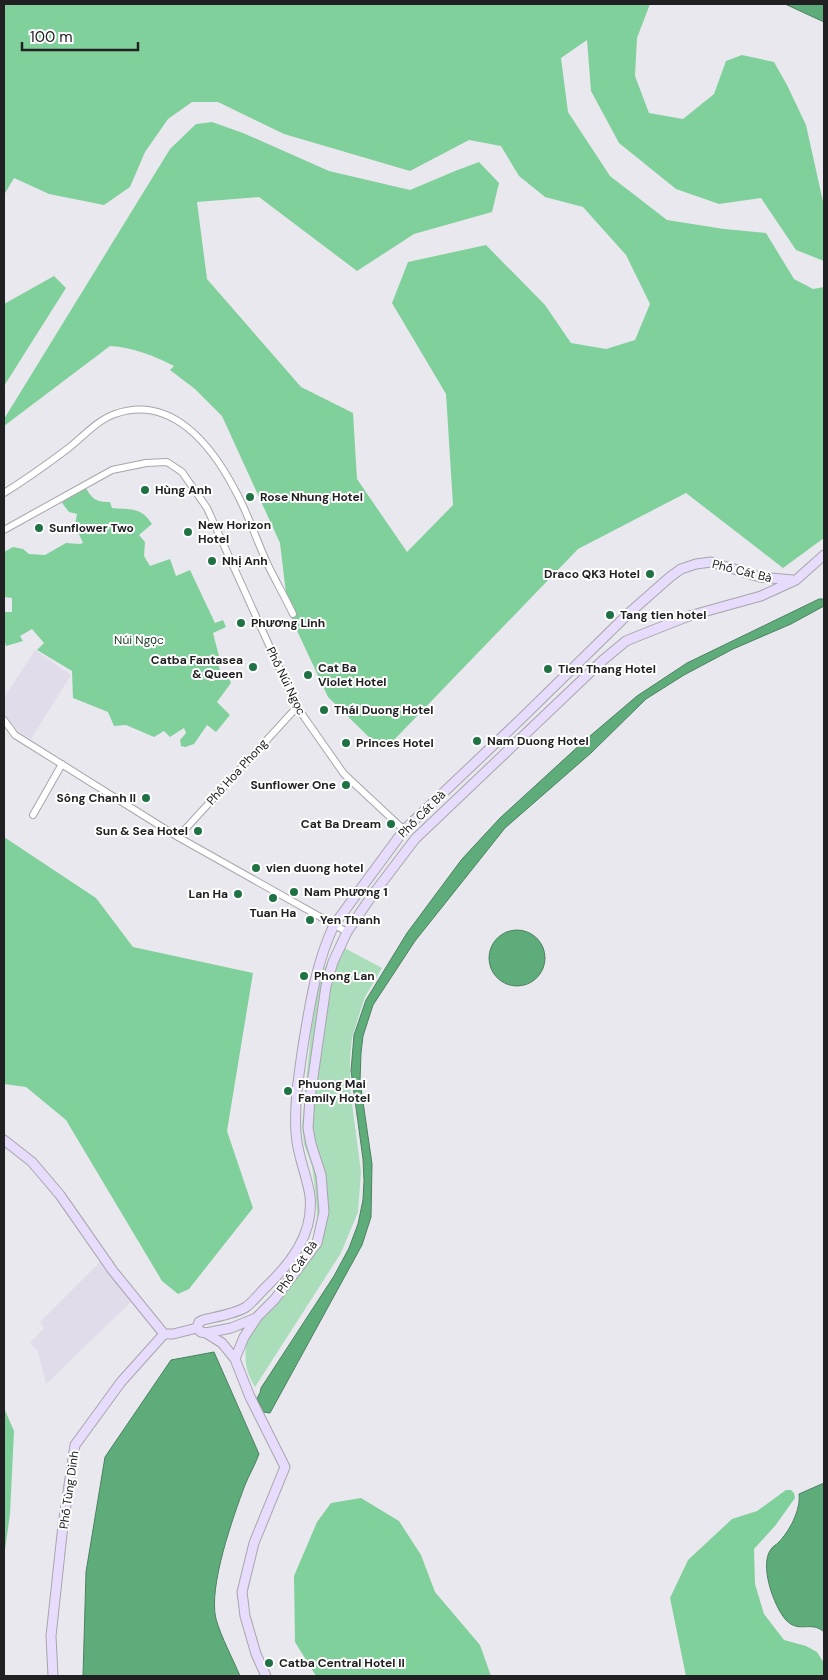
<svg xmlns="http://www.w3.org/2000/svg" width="828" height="1680" font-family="'DM Sans',sans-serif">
<rect width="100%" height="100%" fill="#eae8ef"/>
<!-- built -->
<path fill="#e0dce9" d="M35 650 71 675 31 739 18 731 4 713V698Z
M101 1261 132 1301 46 1384 38 1351 30 1343 44 1328 40 1322Z"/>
<!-- green -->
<path fill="#aaddba" d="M337 944 382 968 365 997 358 1018 352 1038 350 1057V1088L361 1172 358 1212 341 1253 255 1387C245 1371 244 1358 247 1340L241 1330 303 1259 311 1246 324 1235 317 1215 316 1197 312 1166 304 1144 302 1126 311 1031 317 997 322 973Z"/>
<!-- forest -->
<path fill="#80d09b" d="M4 4H650L637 38 635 76 649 113 683 119 714 94 726 61 742 55 774 62 787 85 806 125 824 206V261L796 250 761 198 719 204 676 189 619 143 591 91 587 40 561 58 568 112 610 176 667 220 724 229 766 233 794 279 813 289 824 287V538L783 568 686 493 578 549 392 742 382 747 377 745 328 697 293 622 287 602 280 543 222 416 195 389 170 370 174 366C154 356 133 347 110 346L4 426V419L170 149 196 124 212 122 243 133 329 171 410 190 455 171 479 162 499 183 492 212 414 234 357 271 259 197 197 202 207 279 301 387 353 413 357 479 407 552 453 505 446 394 392 303 408 262 486 245 545 305 571 343 606 349 635 340 650 304 626 255 583 207 545 197 519 176 501 146 469 140 410 171 284 134 218 102H192L168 119 145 152 130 187 104 205 49 194 14 178 4 195Z
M54 276 66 288 4 386V304Z
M86 488C92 499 96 502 110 502L112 508C129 510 141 506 152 524L139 535 145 542 144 556 150 566 170 559 176 576 190 570 215 623 223 620 226 627 213 633 220 660 218 664 222 676 227 674 231 683 217 702 230 715 216 732 207 725 194 744 185 747 181 746 180 740 186 733 184 728 170 737 164 731 154 737 126 725 114 726 108 712 73 698 72 671 37 650 44 643 32 629 20 636 23 641 6 646 4 638V612H12V598L4 597V552L13 547 23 549 29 554 45 555 66 543 80 544 83 543 75 525 77 514 69 512 62 503 67 498Z
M4 837 96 898 133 947 253 973 227 1131 253 1208 189 1289 178 1294 162 1281 66 1120 26 1087 4 1084Z
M4 1408 14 1431 10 1514 4 1557Z
M786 1490H791L794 1493 795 1498 775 1526 754 1549 755 1584 764 1614 784 1640 806 1646 817 1652 824 1663V1676H686L670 1598 688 1560 732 1519 757 1511Z
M361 1498 399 1521 421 1555 435 1592 480 1645 491 1676H316L295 1642 294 1576 317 1522 331 1503Z"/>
<!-- water -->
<path fill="#5dac7a" stroke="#4b8260" d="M785 4H824V22Z
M819 599H824V606L791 624 733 649 684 675 646 699 591 753 505 828 415 941 373 1005 363 1036 361 1053 360 1081 372 1164 371 1217 362 1245 270 1413 263 1412 257 1398 260 1393 261 1388 334 1276 349 1248 358 1224 363 1200 364 1181 363 1159 351 1071 354 1035 366 1000 407 933 462 859 500 818 583 742 637 696 687 663Z
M489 958a28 28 0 1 1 56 0a28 28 0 1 1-56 0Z
M214 1352 259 1454C255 1465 249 1475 245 1485 233 1517 208 1587 216 1619 221 1637 233 1659 240 1676H83L86 1572 105 1457 171 1360Z
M824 1483V1632C811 1620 799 1634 786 1620 774 1607 758 1563 772 1548 773 1546 776 1545 778 1543 789 1532 801 1510 799 1494Z"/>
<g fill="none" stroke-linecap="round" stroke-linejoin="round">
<defs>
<path id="street" d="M4 493C25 480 46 465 66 450 82 438 97 420 115 414 172 394 212 446 235 490 248 513 256 539 267 563 275 580 285 597 293 614
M4 530 112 470 146 463 167 462 182 472 207 508 297 707 344 774 404 830
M4 720 15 735 178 837 347 932
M33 815 62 764
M178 837 297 707"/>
<path id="secondary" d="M4 1140 32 1162 60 1195 113 1271 164 1334H173L197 1328
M197 1328 201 1332 206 1333 231 1328 256 1318 275 1299 317 1243 324 1212 321 1175 311 1144 308 1128 310 1098 326 986 333 962 347 932 371 897 415 839 603 660 626 641 643 634 689 616 761 596 796 580 824 555
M197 1328 199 1322 203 1320C215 1317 235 1314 246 1307 253 1302 259 1294 265 1288 291 1263 314 1234 310 1196 307 1175 297 1155 296 1133 294 1104 299 1074 303 1046 310 1004 316 963 334 925L404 830 523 717 628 614 670 577 681 569 696 564 711 562 760 577 793 580
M206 1333 222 1343 235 1359 250 1397 285 1467 254 1543 242 1592 245 1616 256 1654 266 1676
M235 1359 244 1337 256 1319
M53 1676 51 1636 63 1525 75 1445 121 1382 164 1334"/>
</defs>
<!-- street casing -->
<use href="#street" stroke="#a7a5ab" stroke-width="8"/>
<!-- secondary casing -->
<use href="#secondary" stroke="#a7a5ab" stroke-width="11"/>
<!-- street -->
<use href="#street" stroke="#fff" stroke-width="6"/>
<!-- secondary -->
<use href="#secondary" stroke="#e8dcfc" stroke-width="9"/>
</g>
<!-- markers -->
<g fill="#1e7243" stroke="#fff" stroke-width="2">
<circle cx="145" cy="490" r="5"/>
<circle cx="250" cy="497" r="5"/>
<circle cx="39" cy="528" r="5"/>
<circle cx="188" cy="532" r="5"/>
<circle cx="212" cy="561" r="5"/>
<circle cx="650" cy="574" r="5"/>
<circle cx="610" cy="615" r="5"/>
<circle cx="241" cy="623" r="5"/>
<circle cx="253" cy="667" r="5"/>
<circle cx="548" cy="669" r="5"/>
<circle cx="308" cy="675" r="5"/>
<circle cx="324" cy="710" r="5"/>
<circle cx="477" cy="741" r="5"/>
<circle cx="346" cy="743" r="5"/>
<circle cx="346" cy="785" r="5"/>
<circle cx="146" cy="798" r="5"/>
<circle cx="391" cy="824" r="5"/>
<circle cx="198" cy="831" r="5"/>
<circle cx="256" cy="868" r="5"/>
<circle cx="294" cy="892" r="5"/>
<circle cx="238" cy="894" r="5"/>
<circle cx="273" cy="898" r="5"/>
<circle cx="310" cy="920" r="5"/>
<circle cx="304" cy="976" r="5"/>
<circle cx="288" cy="1091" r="5"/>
<circle cx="269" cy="1663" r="5"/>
</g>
<g text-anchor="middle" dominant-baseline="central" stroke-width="4" stroke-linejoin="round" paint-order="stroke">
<!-- poi labels -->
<g font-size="12" font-weight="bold" fill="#212022" stroke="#fff" text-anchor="start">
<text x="155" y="490">Hùng Anh</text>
<text x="260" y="497">Rose Nhung Hotel</text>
<text x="198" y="525">New Horizon<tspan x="198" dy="14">Hotel</tspan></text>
<text x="49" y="528">Sunflower Two</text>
<text x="222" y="561">Nhị Anh</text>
<text x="640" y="574" text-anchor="end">Draco QK3 Hotel</text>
<text x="620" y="615">Tang tien hotel</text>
<text x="251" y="623">Phương Linh</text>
<text x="243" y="660" text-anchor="end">Catba Fantasea<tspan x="243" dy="14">&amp; Queen</tspan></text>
<text x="318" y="668">Cat Ba<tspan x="318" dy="14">Violet Hotel</tspan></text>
<text x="558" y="669">Tien Thang Hotel</text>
<text x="334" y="710">Thái Duong Hotel</text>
<text x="487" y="741">Nam Duong Hotel</text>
<text x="356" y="743">Princes Hotel</text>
<text x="336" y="785" text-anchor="end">Sunflower One</text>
<text x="136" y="798" text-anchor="end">Sông Chanh II</text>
<text x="381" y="824" text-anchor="end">Cat Ba Dream</text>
<text x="188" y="831" text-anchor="end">Sun &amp; Sea Hotel</text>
<text x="266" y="868">vien duong hotel</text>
<text x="304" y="892">Nam Phương 1</text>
<text x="228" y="894" text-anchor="end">Lan Ha</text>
<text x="273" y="913" text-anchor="middle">Tuan Ha</text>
<text x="320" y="920">Yen Thanh</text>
<text x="314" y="976">Phong Lan</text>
<text x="298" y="1084">Phuong Mai<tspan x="298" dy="14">Family Hotel</tspan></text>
<text x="279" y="1663">Catba Central Hotel II</text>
</g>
<!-- street labels -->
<g font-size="12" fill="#212022" stroke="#fff">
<text transform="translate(742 571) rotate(14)">Phố Cát Bà</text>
<text transform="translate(286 681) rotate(64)">Phố Núi Ngọc</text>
<text transform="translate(237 772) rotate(-48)">Phố Hoa Phong</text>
<text transform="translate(422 814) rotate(-45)">Phố Cát Bà</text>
<text transform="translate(297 1267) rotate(-55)">Phố Cát Bà</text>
<text transform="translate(69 1490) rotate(-82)">Phố Tùng Dinh</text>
</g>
<!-- park labels -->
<g font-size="12" fill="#163823" stroke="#fff">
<text x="139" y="640">Núi Ngọc</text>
</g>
</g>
<!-- border -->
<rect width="828" height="1680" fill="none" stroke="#212022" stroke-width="10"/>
<!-- scale -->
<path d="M22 42v8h116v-8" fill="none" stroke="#212022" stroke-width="2.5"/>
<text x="30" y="42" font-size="15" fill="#212022" stroke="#ffffff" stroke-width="4" paint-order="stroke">100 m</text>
</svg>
